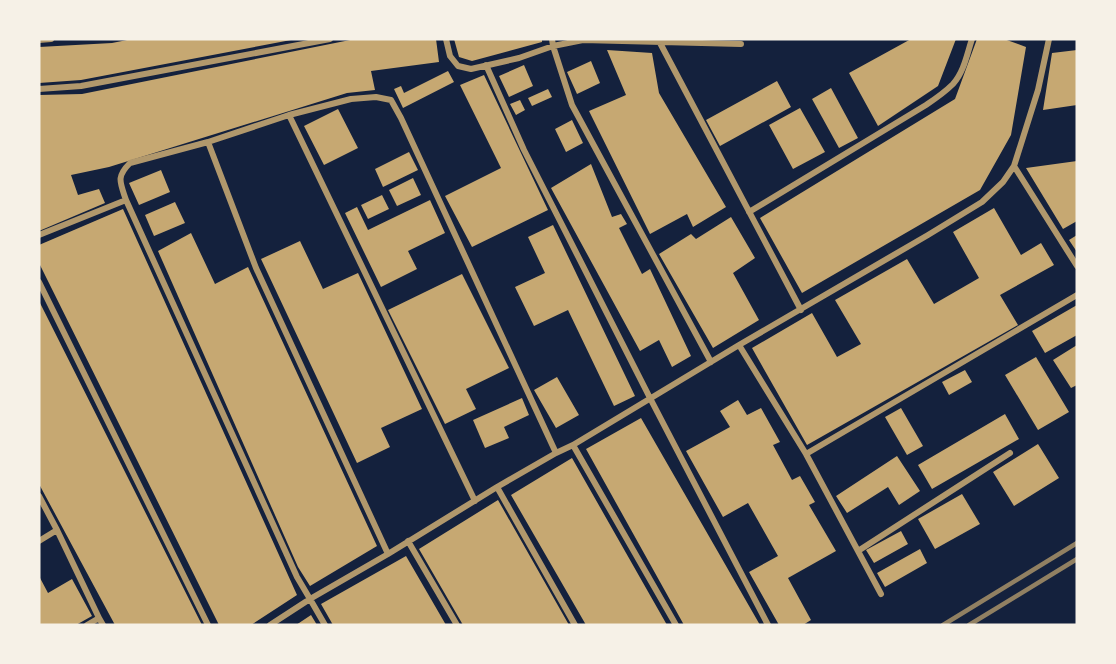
<svg xmlns="http://www.w3.org/2000/svg" width="1116" height="664" font-family="Barlow,sans-serif">
<rect width="100%" height="100%" fill="#14213d"/>
<!-- building -->
<path fill="#c6a872" d="M132 39H291V40L81 80 39 83V47L112 43Z
M355 39H436L439 62 371 71 375 90 347 93 109 167 71 175 78 195 99 189 105 203 39 231V95L82 94Z
M454 39H542V42L472 61 459 57Z
M911 39H956L938 86 878 126 849 73Z
M977 39H1004L1026 47 1011 135 980 190 802 293 760 218 955 99Z
M607 50 652 53 659 93 726 207 693 227 687 214 650 234 589 111 626 95Z
M1077 50V105L1043 110 1052 53Z
M591 61 600 83 577 94 567 72Z
M524 65 533 86 509 97 499 76Z
M448 71 454 82 403 108 394 89 401 86 404 93Z
M484 75 548 210 472 247 445 196 501 168 460 85Z
M777 81 791 107 720 146 706 120Z
M831 88 858 138 839 148 812 99Z
M548 89 552 97 532 106 528 98Z
M520 100 525 110 516 115 510 104Z
M800 108 825 152 793 169 769 125Z
M338 109 358 148 324 165 304 126Z
M572 120 583 143 566 152 555 129Z
M409 152 418 170 383 187 375 169Z
M1077 161V221L1063 229 1026 168Z
M591 164 612 217 621 214 627 224 619 228 642 274 650 269 691 356 672 367 659 340 640 351 551 188Z
M161 170 170 192 139 205 129 183Z
M413 178 421 195 397 206 389 190Z
M382 195 389 209 368 219 361 205Z
M430 200 445 233 408 251 417 269 381 287 345 213 357 207 368 230Z
M175 202 185 223 154 236 145 215Z
M994 208 1021 255 1041 243 1054 265 1000 295 1018 325 807 445 752 348 812 313 837 357 861 344 835 300 907 259 934 304 979 278 953 232Z
M123 209 297 595 251 625H219L39 263V245Z
M731 217 755 258 733 273 759 320 713 348 659 254 691 234 696 239Z
M553 225 635 396 614 406 568 310 534 326 515 287 545 273 528 237Z
M191 233 215 284 248 267 377 546 310 586 298 567 158 251Z
M1077 235V252L1069 240Z
M300 241 323 289 358 273 422 409 381 428 390 447 357 463 261 259Z
M462 274 509 368 466 389 476 409 445 424 388 310Z
M39 301 202 625H115L39 484Z
M1077 305V335L1045 353 1032 331Z
M1077 345V385L1071 388 1053 360Z
M1036 357 1069 412 1038 430 1005 375Z
M965 370 972 382 949 395 942 382Z
M557 377 579 415 556 428 534 390Z
M522 398 529 415 504 427 509 438 485 448 473 420Z
M738 400 747 415 761 408 780 442 773 445 792 480 800 476 815 502 809 505 836 551 788 578 811 620 803 625H779L749 572 778 556 748 503 723 517 686 451 730 427 720 411Z
M901 408 923 446 907 455 885 417Z
M1005 414 1019 439 932 489 918 465Z
M641 418 760 625H684L586 449Z
M1038 444 1059 478 1014 506 993 472Z
M897 456 920 491 899 505 888 487 847 513 836 496Z
M572 458 667 625H586L511 495Z
M962 494 980 524 935 549 918 519Z
M498 500 569 625H463L419 549Z
M901 531 908 544 874 563 866 550Z
M920 549 927 563 885 587 877 573Z
M406 556 446 625H333L321 604Z
M39 576 48 593 72 579 92 616 76 625H39Z
M311 615 317 625H296Z"/>
<g fill="none" stroke-linecap="round" stroke-linejoin="round">
<!-- minor -->
<path stroke="#b1986c" stroke-width="6" d="M446 39 450 56 458 66 471 69 519 58 553 46 583 40 741 44
M552 39 553 46 572 105 711 362
M39 40 51 39
M659 41 801 310
M486 65 524 150 650 398 768 625
M39 89 81 86 330 39
M289 115 475 501
M208 142 256 268 388 554
M1014 166 1077 266
M749 212 926 105C935 99 945 92 953 84 964 72 967 54 972 39
M39 235 126 200
M39 282 208 625
M739 345 806 454 881 594
M573 445 676 625
M806 454 1077 295
M497 487 575 625
M39 496 57 530
M39 541 57 530 99 618
M408 541 457 625
M858 551 1010 453
M87 625 99 618 103 625
M270 625 310 599 297 577 126 200C120 182 116 177 130 163L208 142 289 115 351 99 376 97 391 100 401 118 556 453
M325 625 310 599 388 554 497 487 556 453 573 445 739 345 928 235 982 202 1003 182 1014 166 1038 90 1049 39"/>
<!-- rail -->
<path stroke="#918062" stroke-width="4.5" d="M943 625 1077 543
M969 625 1077 559"/>
</g>
<!-- border -->
<rect width="1116" height="664" fill="none" stroke="#f6f1e7" stroke-width="81"/>
</svg>
